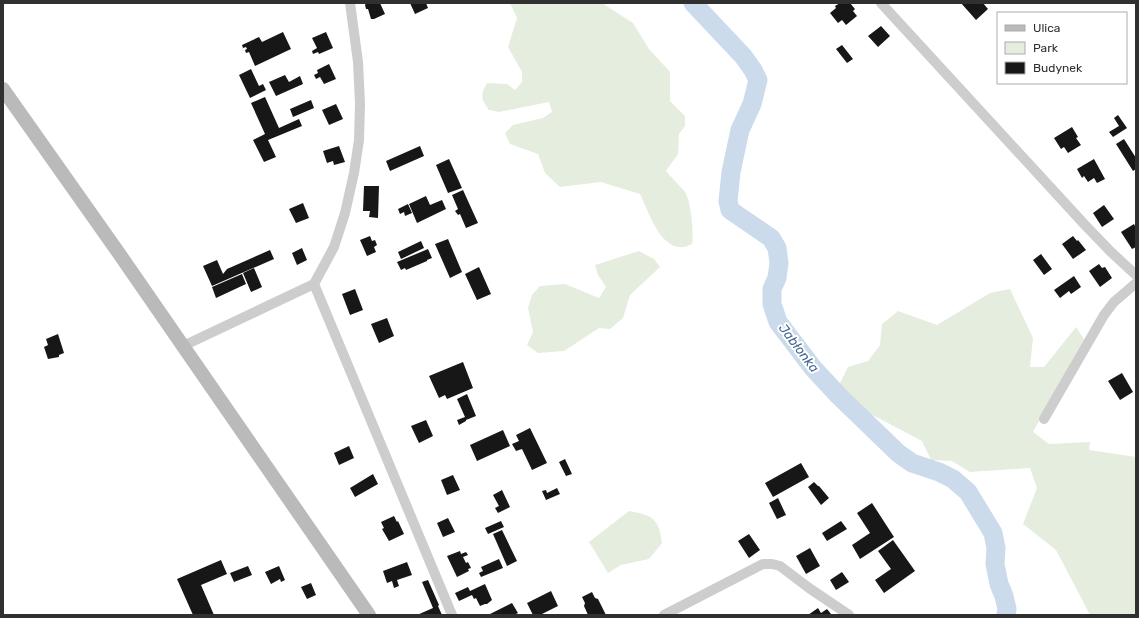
<svg xmlns="http://www.w3.org/2000/svg" width="1139" height="618" font-family="Rubik,sans-serif">
<rect width="100%" height="100%" fill="#fff"/>
<!-- green -->
<path fill="#e5eddf" d="M510 3H602L633 23 649 49 670 72V101L685 116V126L679 134 678 154 666 171C672 178 679 185 685 192 691 201 694 233 692 244 689 245 686 247 683 247 660 250 648 210 640 194L601 182 560 187 545 173 538 154 510 144 505 133 513 125 543 118 552 112 549 102 499 112 489 110C481 99 480 95 487 83L507 84 515 90 522 82V72L508 47 517 18Z
M639 251 654 259 660 267 630 295 623 318 610 329 599 328 564 351 538 353 527 345 533 332 528 308 532 295 540 286 565 284 599 298 606 287 598 275 595 265Z
M1010 289 1033 338 1030 367H1044L1076 327 1084 339 1033 432 1049 444 1090 442 1089 450 1136 457V615H1090L1056 550 1023 524 1037 488 1030 468 970 472 952 461 931 460 922 441 865 411 839 385 848 367 868 361 880 345 882 324 898 311 937 325 990 293Z
M629 511C652 515 659 518 662 543L649 559 621 565 608 573 589 542Z"/>
<g fill="none" stroke-linecap="round" stroke-linejoin="round">
<!-- river -->
<path stroke="#ccdbeb" stroke-width="19" d="M693 3 743 56 753 70 758 80 752 104 740 130 731 172 728 201 730 210 771 238 777 248 779 263 777 278 772 289V304L778 322 813 368 839 396 898 453 912 463 939 472 953 479 968 492 993 533 996 548 995 564 999 584 1004 596 1007 609 1006 615"/>
</g>
<!-- building -->
<path fill="#171717" d="M366 3H380L385 14 374 19H371L368 9H366L365 5Z
M410 3H426L428 8 415 14Z
M840 3H850L855 9 853 11 857 16 846 25 842 20 838 23 830 13 836 8 835 6Z
M961 3H983L988 9 976 20Z
M881 26 890 36 878 47 868 36Z
M283 32 291 49 255 66 249 52 246 53 245 50 247 49 246 47 243 48 242 45 259 37 262 42Z
M326 32 333 48 319 54 318 52 313 54 312 51 317 48 312 38Z
M842 45 853 59 847 63 836 49Z
M329 64 336 79 324 84 320 77 316 79 314 75 318 73 317 70Z
M251 69 259 86 263 84 266 90 250 98 239 75Z
M285 75 289 82 300 76 303 84 276 96 269 82Z
M265 97 279 128 299 119 302 126 268 140 276 157 264 162 253 140 265 134 251 103Z
M311 100 314 108 293 117 290 109Z
M336 104 343 119 329 125 322 110Z
M1118 115 1127 128 1113 137 1109 132 1119 126 1114 118Z
M1072 127 1078 137 1076 138 1081 145 1068 153 1064 147 1061 149 1054 138Z
M1124 139 1136 158V169L1133 171 1116 144Z
M339 146 345 162 334 165 333 161 327 163 323 151Z
M420 146 424 156 390 171 386 161Z
M449 159 462 188 448 193 436 165Z
M1094 159 1105 179 1097 183 1094 178 1088 182 1084 176 1082 178 1077 169Z
M364 186H379L378 218 369 217 370 211H363Z
M463 190 478 223 466 228 460 214 458 215 455 211 458 209 452 195Z
M426 196 430 205 442 200 446 209 417 223 409 204Z
M303 203 309 218 296 223 289 209Z
M408 204 412 213 405 216 404 212 400 214 398 209Z
M1104 205 1114 219 1102 227 1093 213Z
M1134 224 1136 228V247L1132 249 1121 232Z
M370 236 372 241 375 240 377 245 374 247 376 252 367 256 360 240Z
M1073 236 1077 241 1078 240 1086 250 1073 259 1062 244Z
M448 239 462 272 450 278 435 244Z
M421 241 424 248 401 259 398 252Z
M302 248 307 260 297 265 292 253Z
M428 249 432 258 427 260V261L406 270 405 268 401 270 397 262Z
M270 250 274 259 212 286 203 266 217 260 223 274 227 269Z
M1041 254 1052 269 1044 275 1033 260Z
M1099 264 1102 268 1105 267 1112 278 1100 287 1089 271Z
M479 267 491 294 477 300 465 274Z
M254 268 262 287 251 292 243 273Z
M242 274 246 284 216 298 212 287Z
M1074 276 1081 287 1071 294 1069 291 1060 298 1054 290Z
M355 289 363 310 350 315 342 294Z
M387 318 394 336 379 343 371 324Z
M58 334 64 353 59 355V357L48 359 44 347 48 345 46 339Z
M463 362 473 388 447 399 445 395 439 398 429 376Z
M1122 373 1133 392 1120 400 1108 381Z
M467 394 476 416 466 420V421L459 425 457 420 465 417 457 399Z
M426 420 433 436 419 443 411 426Z
M530 428 547 463 532 470 522 449 516 451 512 444 519 441 516 435Z
M503 430 510 446 477 461 470 445Z
M349 446 354 458 339 465 334 453Z
M565 459 572 474 566 476 559 462Z
M801 463 809 477 773 497 765 483Z
M373 474 378 484 355 497 350 488Z
M453 475 460 490 447 495 441 480Z
M814 482 818 486H819L829 498 821 505 808 487Z
M557 488 560 494 546 500 542 491 546 490 547 493Z
M502 490 510 507 498 513 495 508 499 506 493 495Z
M778 498 786 515 777 519 769 503Z
M872 503 894 537 860 559 852 545 870 533 857 513Z
M394 516 397 522 398 521 404 534 389 541 382 529 384 528 381 522Z
M448 518 455 532 443 537 437 523Z
M501 521 504 527 488 534 485 528Z
M841 521 847 529 827 541 822 533Z
M502 530 517 561 507 566 493 534Z
M749 534 760 550 749 558 738 541Z
M893 540 915 571 884 593 875 580 891 569 878 551Z
M810 548 820 566 806 574 796 556Z
M460 551 461 554 466 552 468 555 463 557 466 563 468 562 471 568 468 569 469 571 457 577 447 556Z
M499 559 503 568 481 577 479 573 483 571 481 567Z
M221 560 227 574 201 585 214 615H193L177 579Z
M407 562 412 575 397 580 399 586 394 588 392 581 387 583 383 571Z
M248 566 252 575 234 582 230 573Z
M279 566 285 580 281 582 280 579 271 584 265 572Z
M842 572 849 582 836 590 830 580Z
M428 580 439 605 438 606 442 615H417L433 608 422 582Z
M311 583 316 595 307 599 301 587Z
M485 584 492 600 487 604H485L480 606 476 598 474 599 472 595 459 601 455 593 468 587 470 591Z
M551 591 558 606 540 615H533L527 603Z
M592 592 595 598 598 599 606 615H588L584 606 585 603 582 597Z
M512 603 518 613 514 615H488Z
M818 608 821 613 827 609 831 614 808 615Z"/>
<g fill="none" stroke-linecap="round" stroke-linejoin="round">
<!-- minor -->
<path stroke="#cdcdcd" stroke-width="10" d="M881 3 1085 225 1111 252 1136 275
M314 284 452 615
M183 346 314 284 334 247 345 213 354 173 359 140 360 104 358 62 350 3
M1044 419 1104 315 1114 302 1136 283
M664 615 763 564H772L780 566 809 588 849 615"/>
<!-- secondary -->
<path stroke="#bababa" stroke-width="14" d="M3 89 118 252 369 615"/>
</g>
<g text-anchor="middle" dominant-baseline="central" stroke-width="4" stroke-linejoin="round" paint-order="stroke">
<!-- water labels -->
<g font-size="13" font-style="italic" fill="#416790" stroke="#fff">
<text transform="translate(799 348) rotate(53)">Jabłonka</text>
</g>
</g>
<!-- border -->
<rect width="1139" height="618" fill="none" stroke="#303030" stroke-width="8"/>
<!-- legend -->
<rect x="997" y="12" width="130" height="72" fill="#ffffff" stroke="#acacac"/>
<rect x="1005" y="25" width="20" height="6" fill="#bababa" stroke="#acacac"/>
<text x="1033" y="32" font-size="12" fill="#303030">Ulica</text>
<rect x="1005" y="42" width="20" height="12" fill="#e5eddf" stroke="#acacac"/>
<text x="1033" y="52" font-size="12" fill="#303030">Park</text>
<rect x="1005" y="62" width="20" height="12" fill="#171717" stroke="#acacac"/>
<text x="1033" y="72" font-size="12" fill="#303030">Budynek</text>
</svg>
